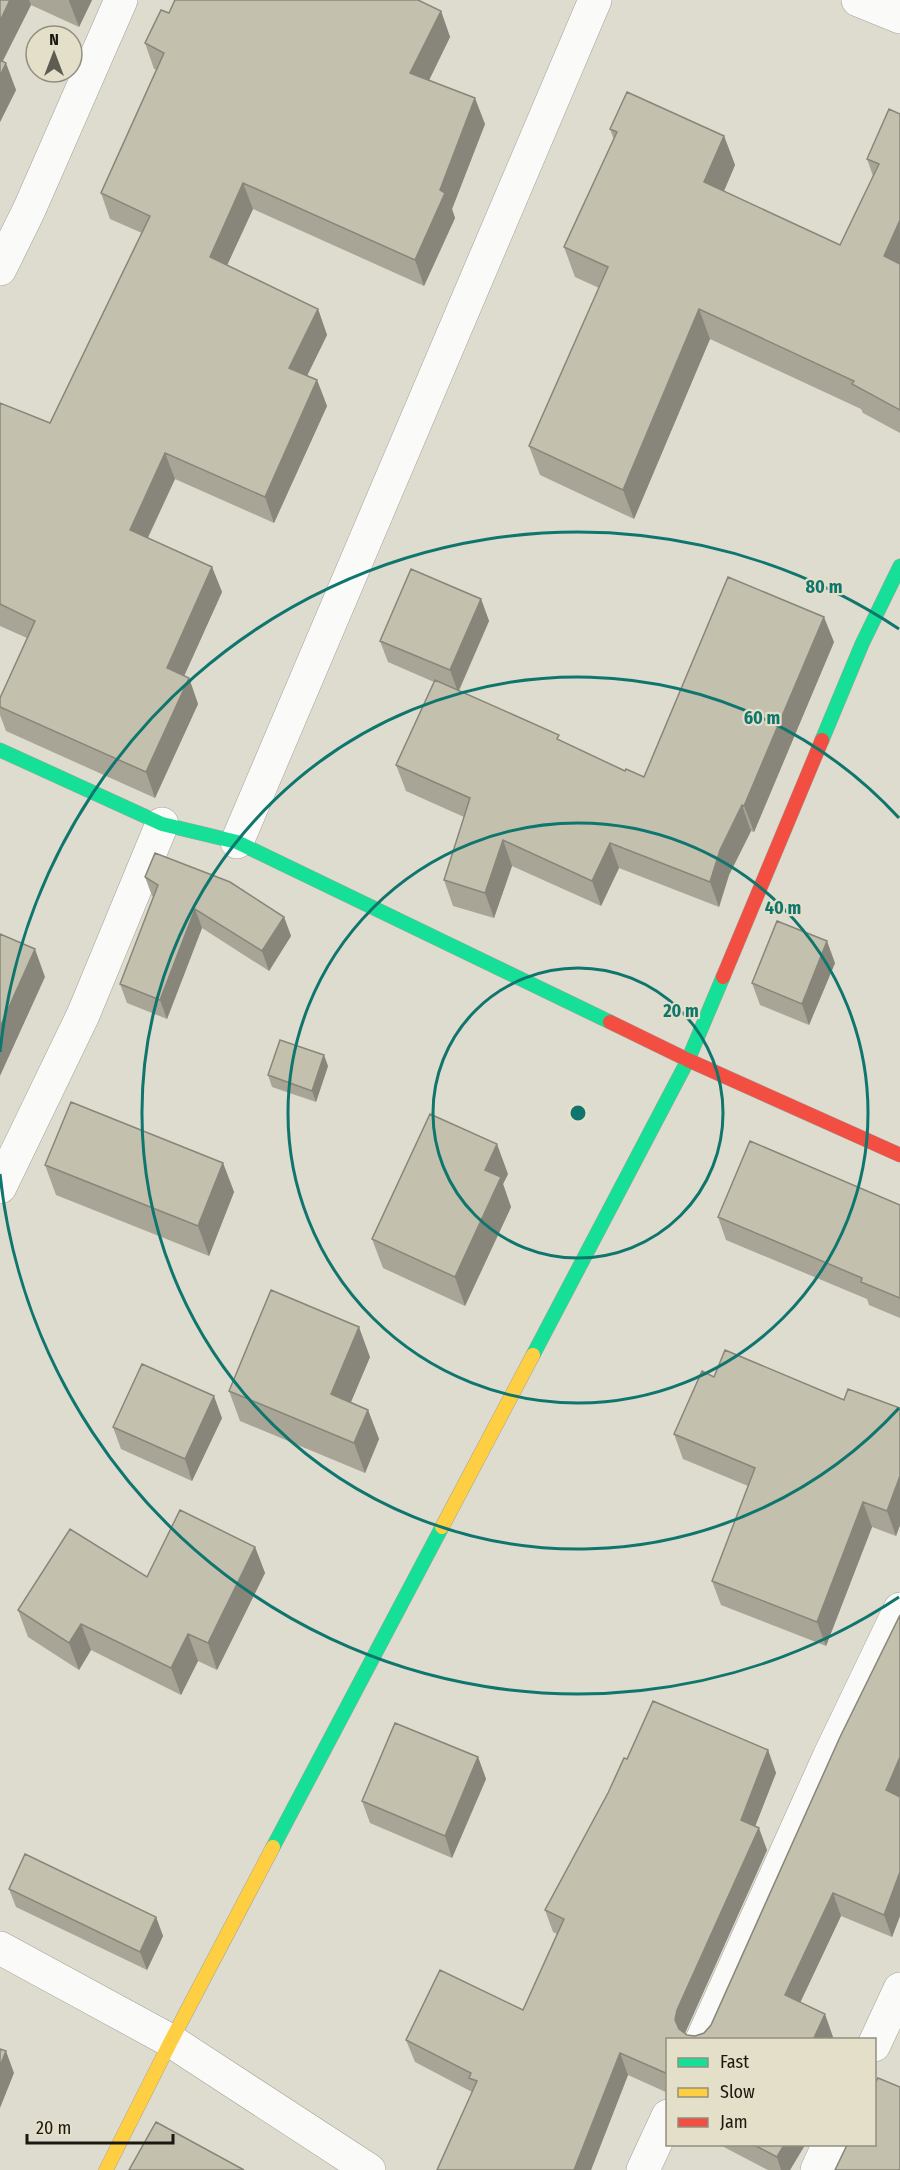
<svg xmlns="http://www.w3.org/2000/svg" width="900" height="2170" font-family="'Fira Sans Condensed',sans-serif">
<rect width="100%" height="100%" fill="#dedbcf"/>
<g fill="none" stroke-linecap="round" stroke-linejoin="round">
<defs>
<path id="street" d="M858 0 900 17
M0 269 29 210 121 0
M237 842 595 0
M0 1187 83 1015 162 824
M0 1948 171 2041 369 2170
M702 2040 829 1757 900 1609
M874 2045 900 1989
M643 2170 668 2116
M817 2170 829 2144"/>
<path id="fast" d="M822 740 862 644 900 566
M0 750 162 824 237 842 610 1022
M533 1355 688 1060 723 977
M273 1847 442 1527"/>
<path id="slow" d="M442 1527 533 1355
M106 2170 171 2041 273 1847"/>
<path id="jam" d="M723 977 822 740
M610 1022 688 1060 900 1155"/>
</defs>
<!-- street casing -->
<use href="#street" stroke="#a4a299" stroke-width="34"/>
<!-- fast casing -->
<use href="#fast" stroke="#a4a299" stroke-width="15"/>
<!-- slow casing -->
<use href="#slow" stroke="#a4a299" stroke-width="15"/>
<!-- jam casing -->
<use href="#jam" stroke="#a4a299" stroke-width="15"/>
<!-- street -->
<use href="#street" stroke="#fafaf8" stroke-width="33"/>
<!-- fast -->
<use href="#fast" stroke="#16e098" stroke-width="14"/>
<!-- slow -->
<use href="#slow" stroke="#ffcf43" stroke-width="14"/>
<!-- jam -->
<use href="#jam" stroke="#f24e42" stroke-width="14"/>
</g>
<!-- wall -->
<path fill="#a8a596" d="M0 0H92L79 27 31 5 3 61 16 90 0 122Z
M441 11 450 37 429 80 485 124 452 209 455 218 424 286 253 209 227 265 318 309 327 335 307 376 317 380 327 406 274 523 175 479 148 538 212 567 222 592 184 676 189 678 198 704 155 798 6 731 0 715V698L27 638 0 626V403L50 423 142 233 110 219 101 193 157 70 154 69 145 43 169 13Z
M900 114V433L863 413 861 409 710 339 634 519 540 475 529 446 599 288 575 277 564 247 614 140 610 129 724 136 735 165 724 191 840 245 873 176 867 159Z
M481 599 489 621 459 691 561 741 625 771 644 777 834 642 754 832 751 831 729 875 719 907 619 868 601 906 512 866 494 918 453 906 444 880 464 817 406 791 396 765 434 682 388 662 380 641Z
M145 877 284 917 291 936 269 971 202 928 167 1019 127 1003 120 984 154 897 152 896Z
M835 963 809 1025 760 1005 752 983Z
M328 1066 316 1102 272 1087 268 1075Z
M223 1163 234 1192 209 1256 56 1195 45 1165Z
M508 1174 503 1184 511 1207 465 1306 383 1268 372 1239Z
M900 1205V1318L869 1305 867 1299 726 1240 718 1217Z
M370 1357 351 1402 368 1410 379 1439 365 1473 240 1421 229 1391Z
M714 1377 844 1400 900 1408V1525L896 1536 872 1527 826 1646 721 1605 712 1581 748 1486 683 1459 674 1434Z
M222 1418 192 1481 121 1449 113 1427Z
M255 1547 265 1573 217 1670 198 1661 181 1695 91 1650 79 1670 28 1637 18 1610 147 1577Z
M900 1615V1916L892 1937 841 1916 800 2002 833 2037 831 2040H668V2093L628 2075 591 2170H437L472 2092 415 2062 406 2040 523 2010 557 1934 553 1932 545 1910 627 1759 768 1750 776 1773 755 1826 767 1850 685 2033 687 2035 695 2036 704 2033 711 2025Z
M478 1757 486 1779 452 1858 370 1823 362 1801Z
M9 1889 156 1917 163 1936 147 1970 16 1907Z
M720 2145H805L790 2170H768Z"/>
<!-- shaded-wall -->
<path fill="#88867a" d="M10 0H29L31 5 0 66V21Z
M69 0H92L79 27 69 1Z
M441 11 450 37 420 99 410 73Z
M6 63 16 90 0 122V76Z
M475 98 485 124 452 209 455 218 424 286 415 260 440 190Z
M724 136 735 165 715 212 704 182Z
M243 183 253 209 219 283 210 257Z
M900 220V274L884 256Z
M318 309 327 335 298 394 289 368Z
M699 309 710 339 634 519 623 490Z
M317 380 327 406 274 523 265 497Z
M165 453 175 479 139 556 130 530Z
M212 567 222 592 176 694 167 668Z
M481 599 489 621 458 692 450 670Z
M824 617 834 642 754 832 744 806Z
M189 678 198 704 155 798 146 772Z
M742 805 751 831 729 875 719 907 710 882 720 850Z
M503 840 512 866 494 918 485 893Z
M610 843 619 868 601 906 592 881Z
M195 909 202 928 167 1019 160 1000Z
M284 917 291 936 269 971 262 951Z
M827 941 835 963 809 1025 802 1004Z
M35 949 45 977 0 1076V1027Z
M324 1055 328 1066 316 1102 312 1091Z
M497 1144 508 1174 503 1184 511 1207 465 1306 455 1277 485 1170Z
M223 1163 234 1192 209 1256 198 1226Z
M359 1327 370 1357 342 1423 331 1394Z
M214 1396 222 1418 192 1481 185 1459Z
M368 1410 379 1439 365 1473 354 1443Z
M900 1476V1525L896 1536 887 1511Z
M863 1502 872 1527 826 1646 817 1622Z
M255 1547 265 1573 217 1670 208 1643Z
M81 1624 91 1650 79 1670 69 1643Z
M188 1634 198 1661 181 1695 171 1668Z
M768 1750 776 1773 749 1842 741 1820Z
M478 1757 486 1779 452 1858 445 1836Z
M900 1757V1798L886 1790Z
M759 1828 767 1850 685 2033 684 2040 675 2020 677 2010Z
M900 1872V1916L892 1937 884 1915Z
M833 1893 841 1916 793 2018 785 1995Z
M156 1917 163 1936 147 1970 140 1952Z
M825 2014 833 2037 831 2040H813Z
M6 2051 14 2073 0 2108V2066Z
M620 2053 628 2075 591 2170H574Z
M784 2145H805L790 2170H781L777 2157Z"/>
<!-- building -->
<path fill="#c3c0ae" stroke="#88867a" stroke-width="1.5" d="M0 0H10L0 21Z
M175 0H418L441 11 410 73 475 98 440 190 445 193 415 260 243 183 210 257 318 309 289 368 317 380 265 497 165 453 130 530 212 567 167 668 189 678 146 772 0 707V698L35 621 0 604V403L50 423 150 216 101 193 164 53 145 43 161 10 169 13Z
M0 60 6 63 0 76Z
M627 92 724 136 704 182 840 245 879 164 867 159 889 109 900 114V220L884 256 900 264V410L852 384 854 381 699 309 623 490 529 446 608 267 564 247 617 132 610 129Z
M411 569 481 599 450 670 380 641Z
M728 577 824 617 744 806 742 805 720 850 710 882 610 843 592 881 503 840 485 893 444 880 470 798 396 765 435 680 559 735 557 739 625 771 626 769 644 777Z
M155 853 230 882 284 917 262 951 195 909 160 1000 120 984 158 885 145 877Z
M777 921 827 941 802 1004 752 983Z
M0 934 35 949 0 1027Z
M280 1040 324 1055 312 1091 268 1075Z
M71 1102 223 1163 198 1226 45 1165Z
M430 1114 497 1144 485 1170 501 1177 455 1277 372 1239Z
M750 1141 900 1205V1298L861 1282 862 1278 718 1217Z
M271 1290 359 1327 331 1394 368 1410 354 1443 229 1391Z
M725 1350 844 1400 848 1389 900 1408V1476L887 1511 863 1502 817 1622 712 1581 755 1468 674 1434 702 1371 714 1377Z
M142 1364 214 1396 185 1459 113 1427Z
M180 1510 255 1547 208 1643 188 1634 171 1668 81 1624 69 1643 18 1610 70 1529 147 1577Z
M900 1615V1757L886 1790 900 1797V1872L884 1915 833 1893 785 1995 825 2014 813 2040H668V2074L620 2053 574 2170H437L477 2081 469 2078 471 2073 406 2040 440 1970 523 2010 564 1919 545 1910 608 1793 624 1758 627 1759 653 1701 768 1750 741 1820 759 1828 677 2010 675 2020 679 2029 687 2035 695 2036 704 2033 711 2025 840 1737Z
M395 1723 478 1757 445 1836 362 1801Z
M25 1854 156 1917 140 1952 9 1889Z
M0 2049 6 2051 0 2066Z
M878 2078 900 2087V2170H835L847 2145H874V2085Z
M156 2122 244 2170H129Z
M754 2145H784L777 2157Z"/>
<!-- distance rings -->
<g fill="none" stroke="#0f766e" stroke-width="3">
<circle cx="578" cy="1113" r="145"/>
<circle cx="578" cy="1113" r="290"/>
<path d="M899 1408A436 436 0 1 1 899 818"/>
<path d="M899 1597A581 581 0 0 1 0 1174M0 1052A581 581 0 0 1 899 629"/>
</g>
<circle cx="578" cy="1113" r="9" fill="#0f766e" stroke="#e4dfc9" stroke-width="3"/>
<g font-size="18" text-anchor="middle" font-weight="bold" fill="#0f766e" stroke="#e4dfc9" stroke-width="4.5" stroke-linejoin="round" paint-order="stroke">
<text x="824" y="593">80 m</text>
<text x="762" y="724">60 m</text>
<text x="783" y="914">40 m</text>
<text x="681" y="1017">20 m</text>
</g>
<!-- legend -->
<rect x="666" y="2038" width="210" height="108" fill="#e4dfc9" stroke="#938f7f" stroke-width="1.5"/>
<rect x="678" y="2058" width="30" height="9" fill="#16e098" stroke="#938f7f" stroke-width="1.5"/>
<text x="720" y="2068" font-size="18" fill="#1a1811">Fast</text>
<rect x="678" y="2088" width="30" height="9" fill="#ffcf43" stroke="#938f7f" stroke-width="1.5"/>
<text x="720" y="2098" font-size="18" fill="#1a1811">Slow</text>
<rect x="678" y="2118" width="30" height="9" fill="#f24e42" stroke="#938f7f" stroke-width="1.5"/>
<text x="720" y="2128" font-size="18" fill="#1a1811">Jam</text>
<!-- north arrow -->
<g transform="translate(54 54)"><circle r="28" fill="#e4dfc9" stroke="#938f7f" stroke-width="1.5"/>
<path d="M0-4.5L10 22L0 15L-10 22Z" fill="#5f5c54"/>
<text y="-9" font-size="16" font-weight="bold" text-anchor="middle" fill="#1a1811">N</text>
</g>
<!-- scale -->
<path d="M27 2134v9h146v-9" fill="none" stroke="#1a1811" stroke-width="3"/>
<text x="36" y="2134" font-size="18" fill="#1a1811" stroke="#e4dfc9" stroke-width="4.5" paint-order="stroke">20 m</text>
</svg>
